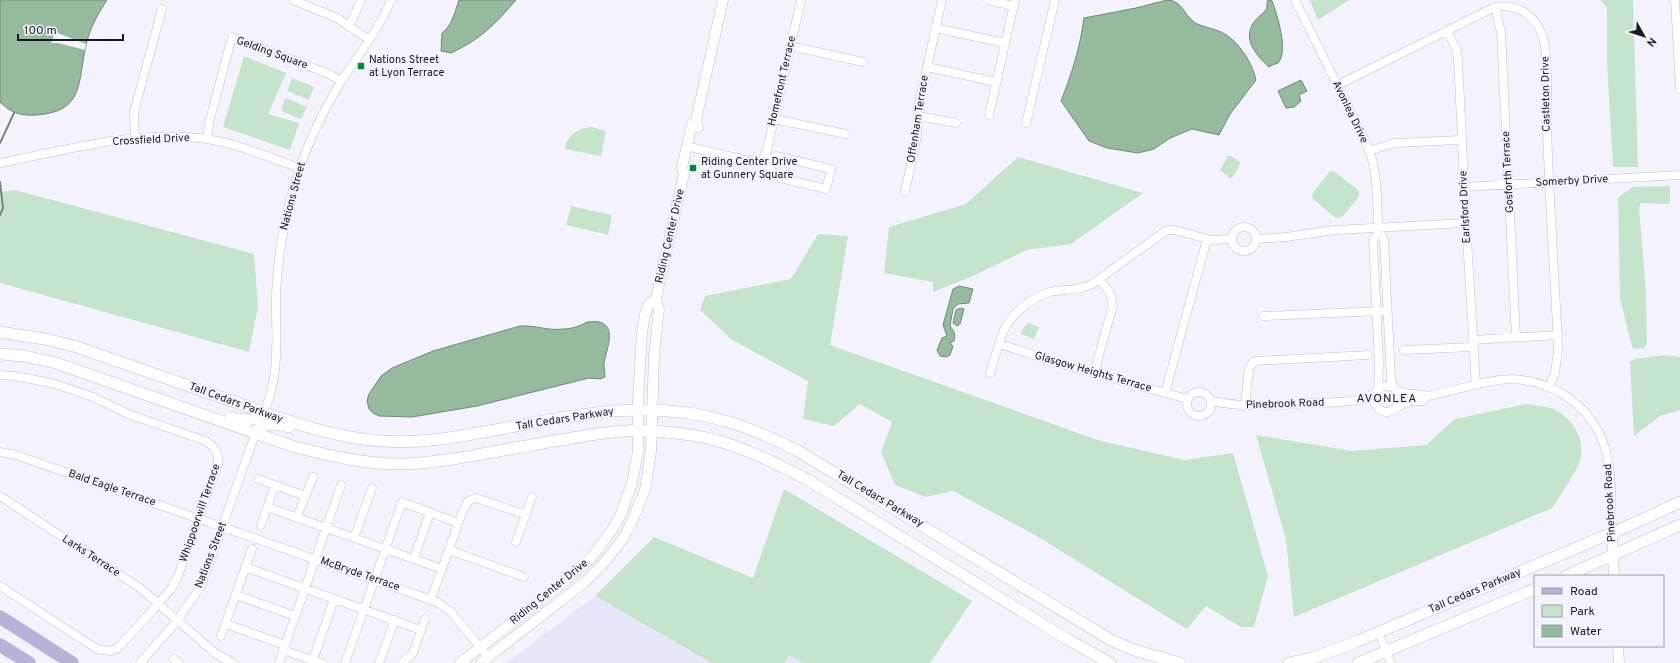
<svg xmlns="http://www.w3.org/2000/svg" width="1680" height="663" font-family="Overpass,sans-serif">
<rect width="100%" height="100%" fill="#f4f3fd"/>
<!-- built -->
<path fill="#e8e7f9" d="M595 596 712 663H506Z
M789 655 803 663H784Z"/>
<!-- green -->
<path fill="#c4e5cc" d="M1310 0H1349L1318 20Z
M1600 0H1633L1638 167H1613L1607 64V8Z
M244 56 286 73 268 114 299 123 290 150 223 127Z
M292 78 314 87 309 100 287 91Z
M285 98 307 107 301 119 281 111Z
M592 127 606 131 601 156 565 149C566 136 579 127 592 127Z
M1228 156H1231L1240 162V164L1232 178H1229L1220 170Z
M1018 157 1143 193 1071 244 1027 250 973 276 933 292V282L884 273 889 227 966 204Z
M1330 171 1335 172 1359 191V197L1342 217 1336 218 1313 199 1312 194Z
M1670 186V201L1669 204 1641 203 1639 207 1646 293 1647 343 1644 348 1634 349 1632 347 1620 298 1618 198 1632 187Z
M15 190 254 254 258 306 249 352 0 283V192Z
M571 206 612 215 608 235 566 225Z
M818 234 848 236 830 345 1101 441 1184 460 1233 453 1268 576 1254 627H1241L1206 606 1187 629 1035 535 953 491 926 497 895 485 881 452 892 422 860 404 834 426 803 419 808 381 732 340 700 310 705 296 791 279Z
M1028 323 1039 327 1034 339 1021 334 1024 327Z
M1665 355 1680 357V410L1660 416 1634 436 1630 362 1635 359Z
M1526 404C1535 406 1546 406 1554 409 1572 419 1584 436 1581 457 1578 471 1560 495 1552 508L1294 617 1286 540 1256 435 1352 451 1426 445 1455 419Z
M784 489 972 601 930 663H803L789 655 784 663H712L595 596 654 537 753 578Z"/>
<!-- water -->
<path fill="#96ba9e" stroke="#718a78" d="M0 0H107C97 15 88 32 85 50 78 86 82 112 36 115 21 116 11 113 0 102Z
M459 0H516C494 25 481 39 451 53L441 51 442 33C452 26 455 11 459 0Z
M1167 0C1182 0 1184 15 1194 22 1201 27 1213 28 1221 32 1238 40 1252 62 1256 80L1230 114 1219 135 1192 129 1170 138 1154 149 1138 153 1107 148 1089 141 1061 101C1072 73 1080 48 1084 18L1136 8Z
M1268 0 1272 1C1277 14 1289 51 1278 63 1276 64 1271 65 1269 67 1256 55 1242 39 1254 22 1257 18 1261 15 1265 11 1268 8 1266 4 1268 0Z
M1301 80 1307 91 1299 95 1301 101 1294 107 1286 108 1278 91Z
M959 286 973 289 969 303 958 304 953 309 950 326C954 331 956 334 954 341L950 343 953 346 950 355 946 357 940 356 937 350 942 338 947 336 943 325 953 289Z
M960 308 964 309 960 324 957 326 953 323 956 310Z
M587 322C593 322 600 320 605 325 615 333 605 353 604 364 604 368 605 372 605 377L600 379 589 378 477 406 412 417 379 416 373 413 369 409 367 401 369 394 381 376 392 368 433 351 520 326C535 325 548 331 563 329 572 329 580 326 587 322Z"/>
<!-- pier -->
<path fill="#f4f3fd" d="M55 32 86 44 85 50 58 43H51Z"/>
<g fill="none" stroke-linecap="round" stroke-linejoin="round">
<!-- stream -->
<path stroke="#718a78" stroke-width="2" d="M0 143 14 113
M0 182 3 208 0 215"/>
<defs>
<path id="minor" d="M293 0 337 18 369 40
M988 0 1013 6
M1295 0 1367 145C1374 160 1376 178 1377 195 1378 211 1376 226 1384 240L1391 379 1394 388
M1675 0 1680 89
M1495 7 1501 32 1516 337
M349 27 361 0
M935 28 1005 43
M1447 31 1456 48 1458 59 1466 223 1476 385
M790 46 863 62
M927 67 996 82
M1338 85 1495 7C1515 3 1533 14 1541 32 1550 51 1546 104 1547 126 1549 201 1555 275 1558 350L1555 373 1549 387
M989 115 1015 0
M918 116 956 123
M774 119 846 134
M1026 123 1055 0
M135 139 134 112 162 9
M207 139 209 123 232 37 329 74 341 81
M690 147 754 162H762L776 156 831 169 826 189 780 178 762 162
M1369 151 1394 143 1461 140
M762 162 767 150 801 0
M0 163C66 150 139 129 207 139 239 144 270 158 300 168
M1464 187 1680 175
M905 192 917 136 918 108 942 0
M1232 239a12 12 0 1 1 24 0a12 12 0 1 1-24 0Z
M1256 239 1286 237 1335 230 1466 223
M1263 316 1382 311
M1472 340 1558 335
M1000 344 1058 363 1187 399
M1404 350 1473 347
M990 373C995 359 999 339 1006 326 1014 312 1034 296 1050 292 1065 289 1079 291 1092 284L1167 230H1175L1211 240 1232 239
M1094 373 1113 305 1110 293 1100 280
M0 375 13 376 52 383 93 397 128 414 206 441C215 447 219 453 218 464L178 576 171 589 158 604 118 648 110 651 97 649 0 586
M1374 399a13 13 0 1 1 26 0a13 13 0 1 1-26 0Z
M1378 390 1379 363 1373 240 1379 232
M1397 391C1407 395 1418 393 1428 396 1451 392 1475 383 1499 380 1545 375 1591 402 1605 448 1613 474 1611 505 1612 532
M1187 404a12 12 0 1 1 24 0a12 12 0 1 1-24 0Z
M1165 393 1207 239
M1211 401C1246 408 1277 405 1312 403 1334 402 1356 404 1375 393
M1245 406 1249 368 1254 361 1368 355
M1396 408 1406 402 1423 401 1428 396
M264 412C280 375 276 342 276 302 276 268 282 233 290 200 301 158 319 117 342 80 359 54 379 29 391 0
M0 452 16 455 437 602 451 612 488 657
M258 479 275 485 261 525
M275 485 305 496
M0 496 140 588 215 653 233 663
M267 507 442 569
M297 517 313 477
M354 538 372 488
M516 542 532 497
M449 550 524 577
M414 559 430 512
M245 567 421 630
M236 595 295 616
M431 599 462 513 468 501 476 498 526 515
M226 624 285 645
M1378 632 1391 663
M221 636 252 549
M283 650 321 663
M174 659 179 663
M313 660 334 599
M140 663 177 621 201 586 256 432
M279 663 341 485
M345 663 402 502 458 523
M379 663 395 620
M402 663 413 653 425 619"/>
<path id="tertiary" d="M698 127 696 120 723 0
M1612 532 1614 576
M1618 646 1619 663
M460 663 564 582 590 559 612 530 621 514 632 483 638 451V399L642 333 645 315 648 306 656 298
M481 663 585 582 603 564 622 540 630 526 645 490 651 451 654 355 659 310 656 298 684 174 682 168 683 163 692 124 696 120"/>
<path id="secondary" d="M0 332 50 340 77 347C128 365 178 382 229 400 280 418 329 438 384 441 424 444 461 436 500 429 578 415 651 398 729 422 753 429 776 440 798 451L1111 640 1134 650 1180 663
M0 354 25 356 56 363 295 447C331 456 368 465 405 464 460 461 513 447 567 439 599 433 632 428 666 432 684 434 704 436 722 442 752 451 780 465 808 480L1067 639 1110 663
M231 417C243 421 254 422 264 412
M256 432C262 421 280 424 289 427
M1566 576 1680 525
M1289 663 1316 657 1358 641 1635 523 1680 502
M1358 663 1535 589"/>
<path id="primary" d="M0 617 72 663
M0 645 29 663"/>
</defs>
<!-- minor casing -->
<use href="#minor" stroke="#c0c0ce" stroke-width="9"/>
<!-- tertiary casing -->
<use href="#tertiary" stroke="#c0c0ce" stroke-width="11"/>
<!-- secondary casing -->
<use href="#secondary" stroke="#c0c0ce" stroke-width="12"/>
<!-- primary casing -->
<use href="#primary" stroke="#d1d1d2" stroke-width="14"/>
<!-- minor -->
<use href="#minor" stroke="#fff" stroke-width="8"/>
<!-- tertiary -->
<use href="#tertiary" stroke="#fff" stroke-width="10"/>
<!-- secondary -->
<use href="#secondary" stroke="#fff" stroke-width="11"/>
<!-- primary -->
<use href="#primary" stroke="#b6b3d9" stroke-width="13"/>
</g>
<!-- markers -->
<g fill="#028946" stroke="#f4f3fd" stroke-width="1.5">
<rect x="357" y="62" width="8" height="8" rx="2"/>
<rect x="689" y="164" width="8" height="8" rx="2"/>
</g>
<g text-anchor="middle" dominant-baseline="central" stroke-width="4" stroke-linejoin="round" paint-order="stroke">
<!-- street labels -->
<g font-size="11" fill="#1a191f" stroke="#f4f3fd">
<text transform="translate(272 53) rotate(20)">Gelding Square</text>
<text transform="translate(782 81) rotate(-77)">Homefront Terrace</text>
<text transform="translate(1546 94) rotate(-91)">Castleton Drive</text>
<text transform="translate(1350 112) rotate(64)">Avonlea Drive</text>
<text transform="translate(918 119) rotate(-81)">Offenham Terrace</text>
<text transform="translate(151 140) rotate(-3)">Crossfield Drive</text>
<text transform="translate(1508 172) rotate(-93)">Gosforth Terrace</text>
<text transform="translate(1572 181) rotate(-3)">Somerby Drive</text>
<text transform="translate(293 196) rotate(-75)">Nations Street</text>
<text transform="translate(1465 207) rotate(-93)">Earlsford Drive</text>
<text transform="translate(670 236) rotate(-77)">Riding Center Drive</text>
<text transform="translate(1093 372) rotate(16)">Glasgow Heights Terrace</text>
<text transform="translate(236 403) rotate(20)">Tall Cedars Parkway</text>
<text transform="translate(1285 404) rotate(-2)">Pinebrook Road</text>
<text transform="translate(565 419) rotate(-9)">Tall Cedars Parkway</text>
<text transform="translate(112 488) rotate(19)">Bald Eagle Terrace</text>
<text transform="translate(880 499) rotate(31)">Tall Cedars Parkway</text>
<text transform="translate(1610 503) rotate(-93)">Pinebrook Road</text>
<text transform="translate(200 513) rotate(-71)">Whippoorwill Terrace</text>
<text transform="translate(211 555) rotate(-69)">Nations Street</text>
<text transform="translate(91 556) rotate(33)">Larks Terrace</text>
<text transform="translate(360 574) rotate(19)">McBryde Terrace</text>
<text transform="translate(1475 591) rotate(-23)">Tall Cedars Parkway</text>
<text transform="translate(549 592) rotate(-39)">Riding Center Drive</text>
</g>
<!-- poi labels -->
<g font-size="11" fill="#1a191f" stroke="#f4f3fd" text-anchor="start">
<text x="369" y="60">Nations Street<tspan x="369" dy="13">at Lyon Terrace</tspan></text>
<text x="701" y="162">Riding Center Drive<tspan x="701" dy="13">at Gunnery Square</tspan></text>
</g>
<!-- neighbourhood labels -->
<g font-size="12" letter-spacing="1" fill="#1a191f" stroke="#f4f3fd">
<text x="1387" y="399">AVONLEA</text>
</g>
</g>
<!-- legend -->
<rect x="1534" y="575" width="130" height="72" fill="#f4f3fd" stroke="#9d9ca4"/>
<rect x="1542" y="588" width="20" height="6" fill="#b6b3d9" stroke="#9d9ca4"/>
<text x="1570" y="595" font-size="12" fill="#1a191f">Road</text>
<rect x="1542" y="605" width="20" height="12" fill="#c4e5cc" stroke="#9d9ca4"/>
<text x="1570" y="615" font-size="12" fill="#1a191f">Park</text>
<rect x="1542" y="625" width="20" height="12" fill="#96ba9e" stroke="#9d9ca4"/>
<text x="1570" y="635" font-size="12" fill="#1a191f">Water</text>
<!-- north arrow -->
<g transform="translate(1644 36) rotate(129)" stroke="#f4f3fd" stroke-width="3" paint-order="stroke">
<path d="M0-3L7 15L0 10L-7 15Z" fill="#1a191f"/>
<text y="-6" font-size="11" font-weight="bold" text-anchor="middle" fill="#1a191f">N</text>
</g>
<!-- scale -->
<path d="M18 34v6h105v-6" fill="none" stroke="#1a191f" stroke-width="2"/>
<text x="24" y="34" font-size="12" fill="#1a191f" stroke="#f4f3fd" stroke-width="3" paint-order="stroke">100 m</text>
</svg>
